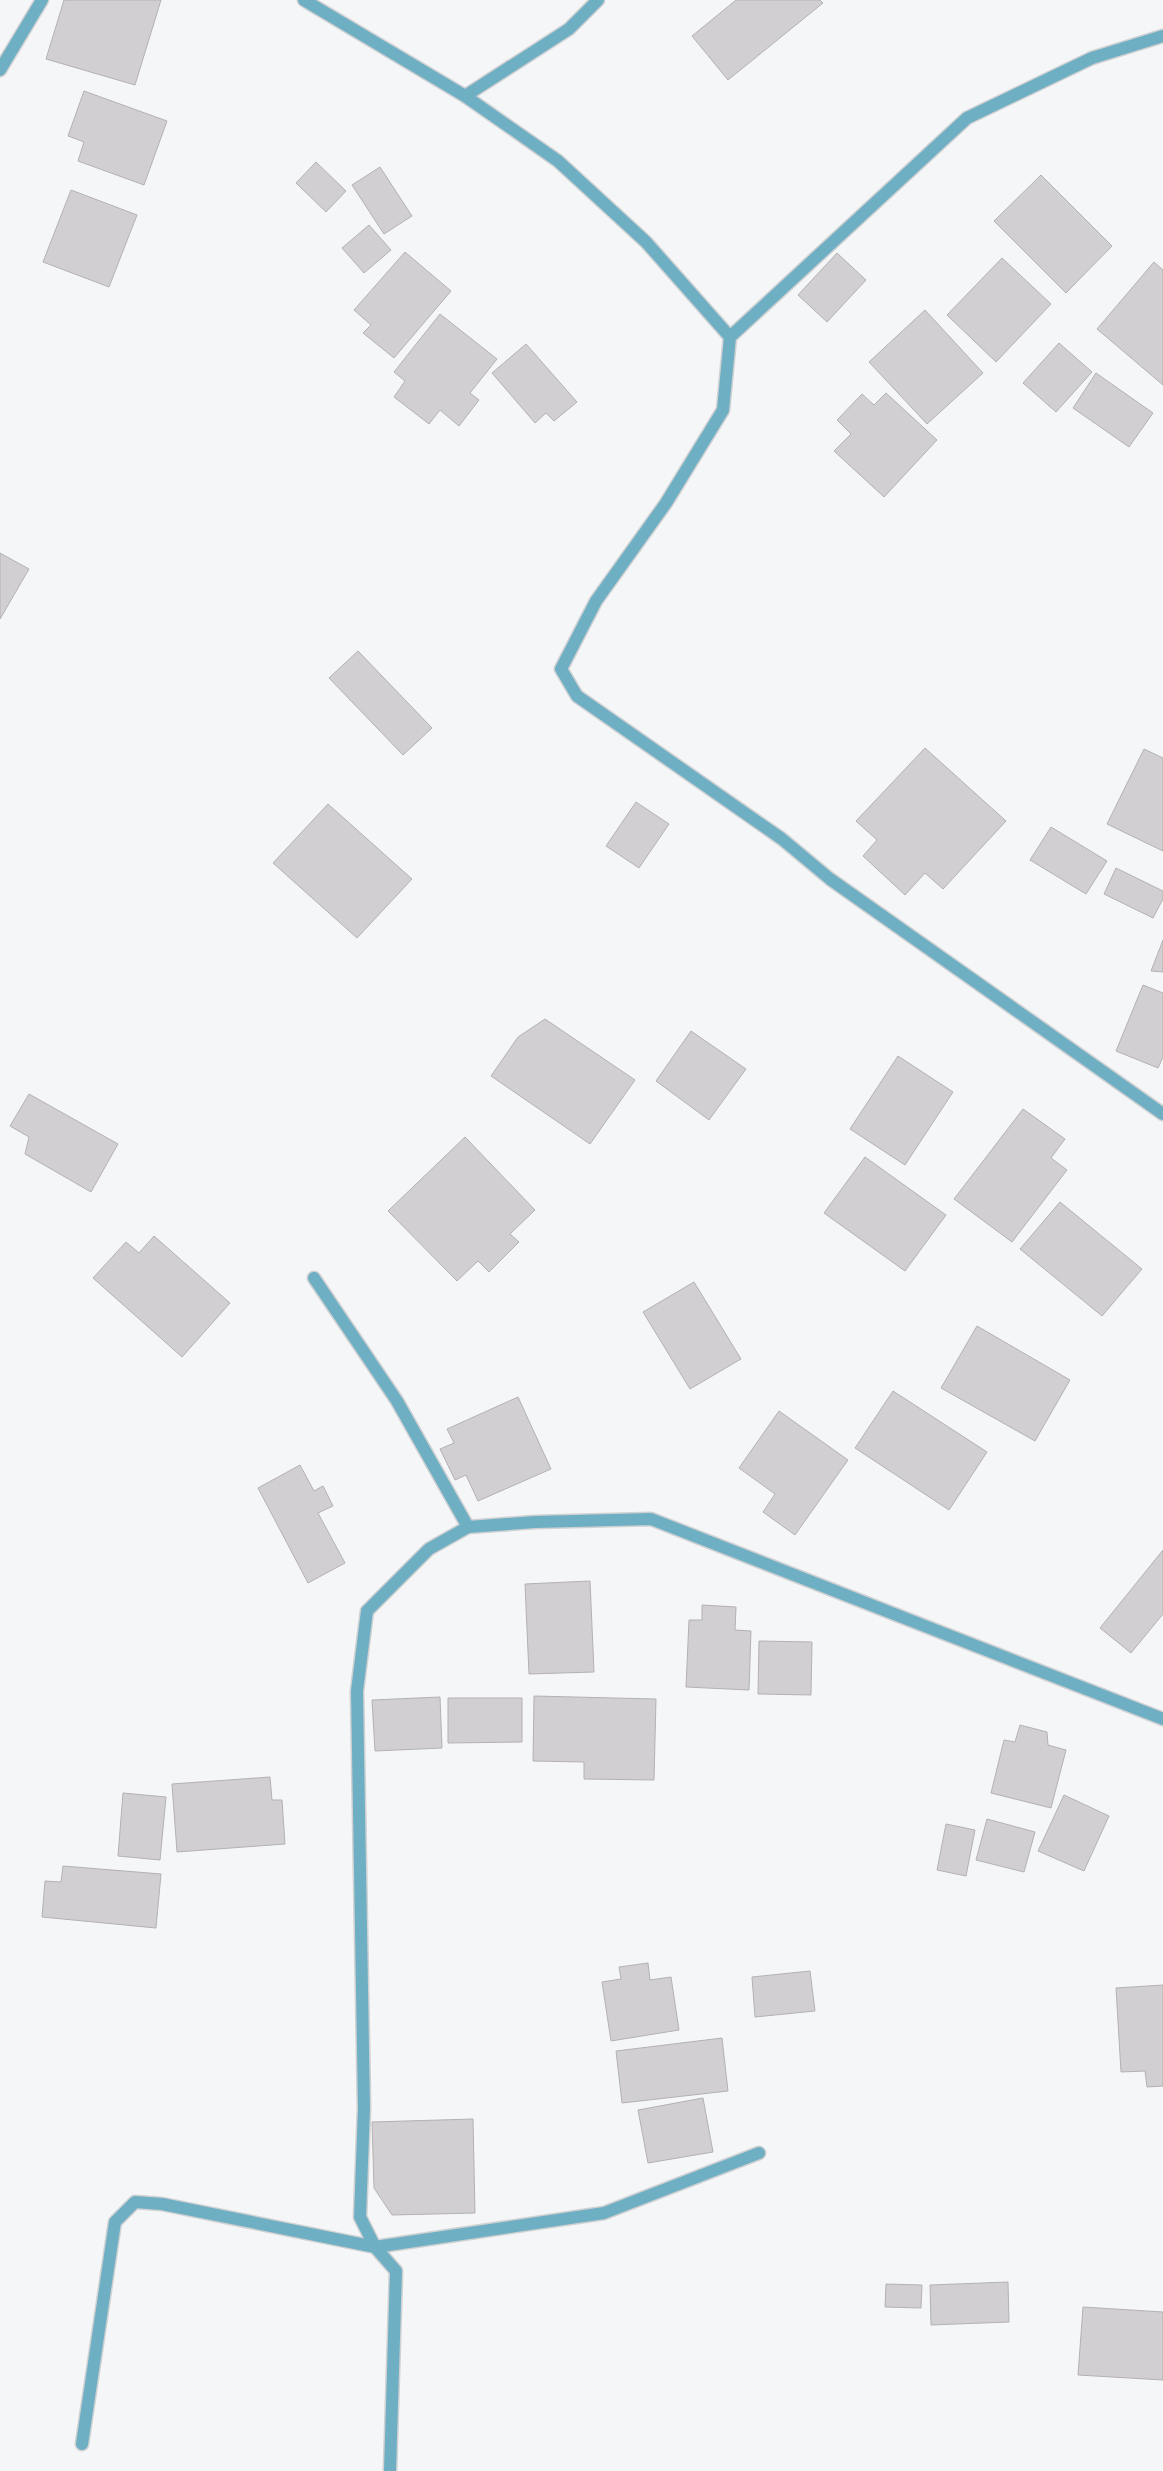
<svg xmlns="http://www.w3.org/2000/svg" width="1163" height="2471" font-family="'IBM Plex Serif',serif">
<rect width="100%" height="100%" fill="#f5f6f8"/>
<!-- building -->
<path fill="#d1cfd1" stroke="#b4b1b3" d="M64 0H161L135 85 46 59Z
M736 0H820L823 3 728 80 692 36Z
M84 91 167 121 144 185 78 161 84 142 68 136Z
M316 162 346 191 326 212 296 183Z
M380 167 412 216 384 234 352 185Z
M1041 175 1112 246 1066 293 994 221Z
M71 190 137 215 109 287 43 262Z
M369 225 391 250 364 273 342 248Z
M405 252 451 291 394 358 363 333 371 325 354 310Z
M837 253 866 280 827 322 798 295Z
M1002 258 1051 304 996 362 947 315Z
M1154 262 1163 270V385L1097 329Z
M925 310 983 373 927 424 869 362Z
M440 314 497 359 470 393 479 400 459 426 440 410 429 424 394 397 405 381 394 372Z
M1059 343 1092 372 1056 412 1023 383Z
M526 344 577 402 554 421 546 413 535 423 492 373Z
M1096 373 1153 413 1129 447 1073 408Z
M886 393 937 440 884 497 834 451 851 434 837 420 862 394 874 405Z
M0 553 29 569 0 619Z
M358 651 432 728 403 755 329 678Z
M925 748 1006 821 943 889 925 873 905 895 863 856 877 840 856 821Z
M1144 749 1163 758V851L1107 824Z
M636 802 669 824 639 868 606 846Z
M328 804 412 879 357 938 273 863Z
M1051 827 1107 861 1086 894 1030 860Z
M1116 868 1163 891V899L1153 918 1104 894Z
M1163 940V972L1151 971Z
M1143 985 1163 993V1057L1158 1068 1116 1051Z
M545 1019 635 1080 590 1144 491 1076 518 1037Z
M691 1031 746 1069 709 1120 656 1081Z
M898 1056 953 1092 905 1165 850 1129Z
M29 1094 118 1144 91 1192 25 1154 29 1137 10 1126Z
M1023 1109 1065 1139 1051 1158 1067 1170 1012 1242 954 1199Z
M465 1137 535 1210 510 1234 519 1242 489 1272 478 1261 457 1281 388 1211Z
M865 1157 946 1215 905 1271 824 1213Z
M1060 1202 1142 1269 1102 1316 1020 1249Z
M154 1236 230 1303 182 1357 93 1278 126 1242 139 1253Z
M694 1282 741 1359 690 1389 643 1312Z
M977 1326 1070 1380 1035 1441 941 1388Z
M893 1391 987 1452 949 1510 855 1448Z
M518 1397 551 1469 478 1501 466 1475 455 1480 440 1449 454 1443 447 1429Z
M779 1411 848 1460 795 1535 763 1512 775 1494 739 1468Z
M300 1465 314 1491 323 1486 333 1506 318 1513 345 1563 308 1583 258 1488Z
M1163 1550V1614L1131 1653 1100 1628Z
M590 1581 594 1672 529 1674 525 1584Z
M702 1605 736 1607 735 1630 751 1631 749 1690 686 1687 689 1620H702Z
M759 1641 812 1642 811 1695 758 1694Z
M534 1696 656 1699 654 1780 584 1779V1762L533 1761Z
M440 1697 442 1748 375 1751 372 1700Z
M448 1698H522V1742L448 1743Z
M1020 1725 1047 1732 1048 1745 1066 1750 1051 1808 991 1793 1004 1740 1015 1742Z
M270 1777 272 1800H282L285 1844 177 1852 172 1784Z
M123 1793 166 1797 160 1860 118 1856Z
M1064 1795 1109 1816 1084 1871 1038 1851Z
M987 1819 1035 1832 1024 1872 976 1860Z
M946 1824 975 1830 966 1876 937 1870Z
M63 1866 161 1874 156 1928 42 1917 45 1881 61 1882Z
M648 1963 650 1980 671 1977 679 2030 611 2041 602 1982 621 1979 619 1967Z
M810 1971 815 2011 755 2017 752 1977Z
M1163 1985V2086L1147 2087 1145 2071 1121 2072 1116 1988Z
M722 2038 728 2091 622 2103 616 2051Z
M703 2098 713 2152 648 2163 638 2110Z
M473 2119 475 2213 392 2215 374 2188 372 2122Z
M1008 2282 1009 2322 931 2325 930 2285Z
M886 2284 922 2285 921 2308 885 2307Z
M1083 2307 1163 2312V2380L1078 2375Z"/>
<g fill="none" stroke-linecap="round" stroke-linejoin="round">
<defs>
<path id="minor" d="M304 0 465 96 558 161 646 242 730 337
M1163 36 1092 58 967 118 730 337 723 410 666 503 596 601 561 669 577 696 782 839 830 879 1163 1114
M0 70 42 0
M465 96 569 29 598 0
M314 1278 397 1401 468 1527
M82 2444 115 2222 135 2202 162 2204 375 2247 604 2213 759 2153
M390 2471 396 2271 375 2247 360 2217 364 2108 357 1691 367 1611 429 1549 468 1527 535 1522 651 1519 1163 1719"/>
</defs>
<!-- minor casing -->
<use href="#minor" stroke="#d0d1d3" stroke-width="15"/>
<!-- minor -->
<use href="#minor" stroke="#6eafc4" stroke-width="12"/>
</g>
</svg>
